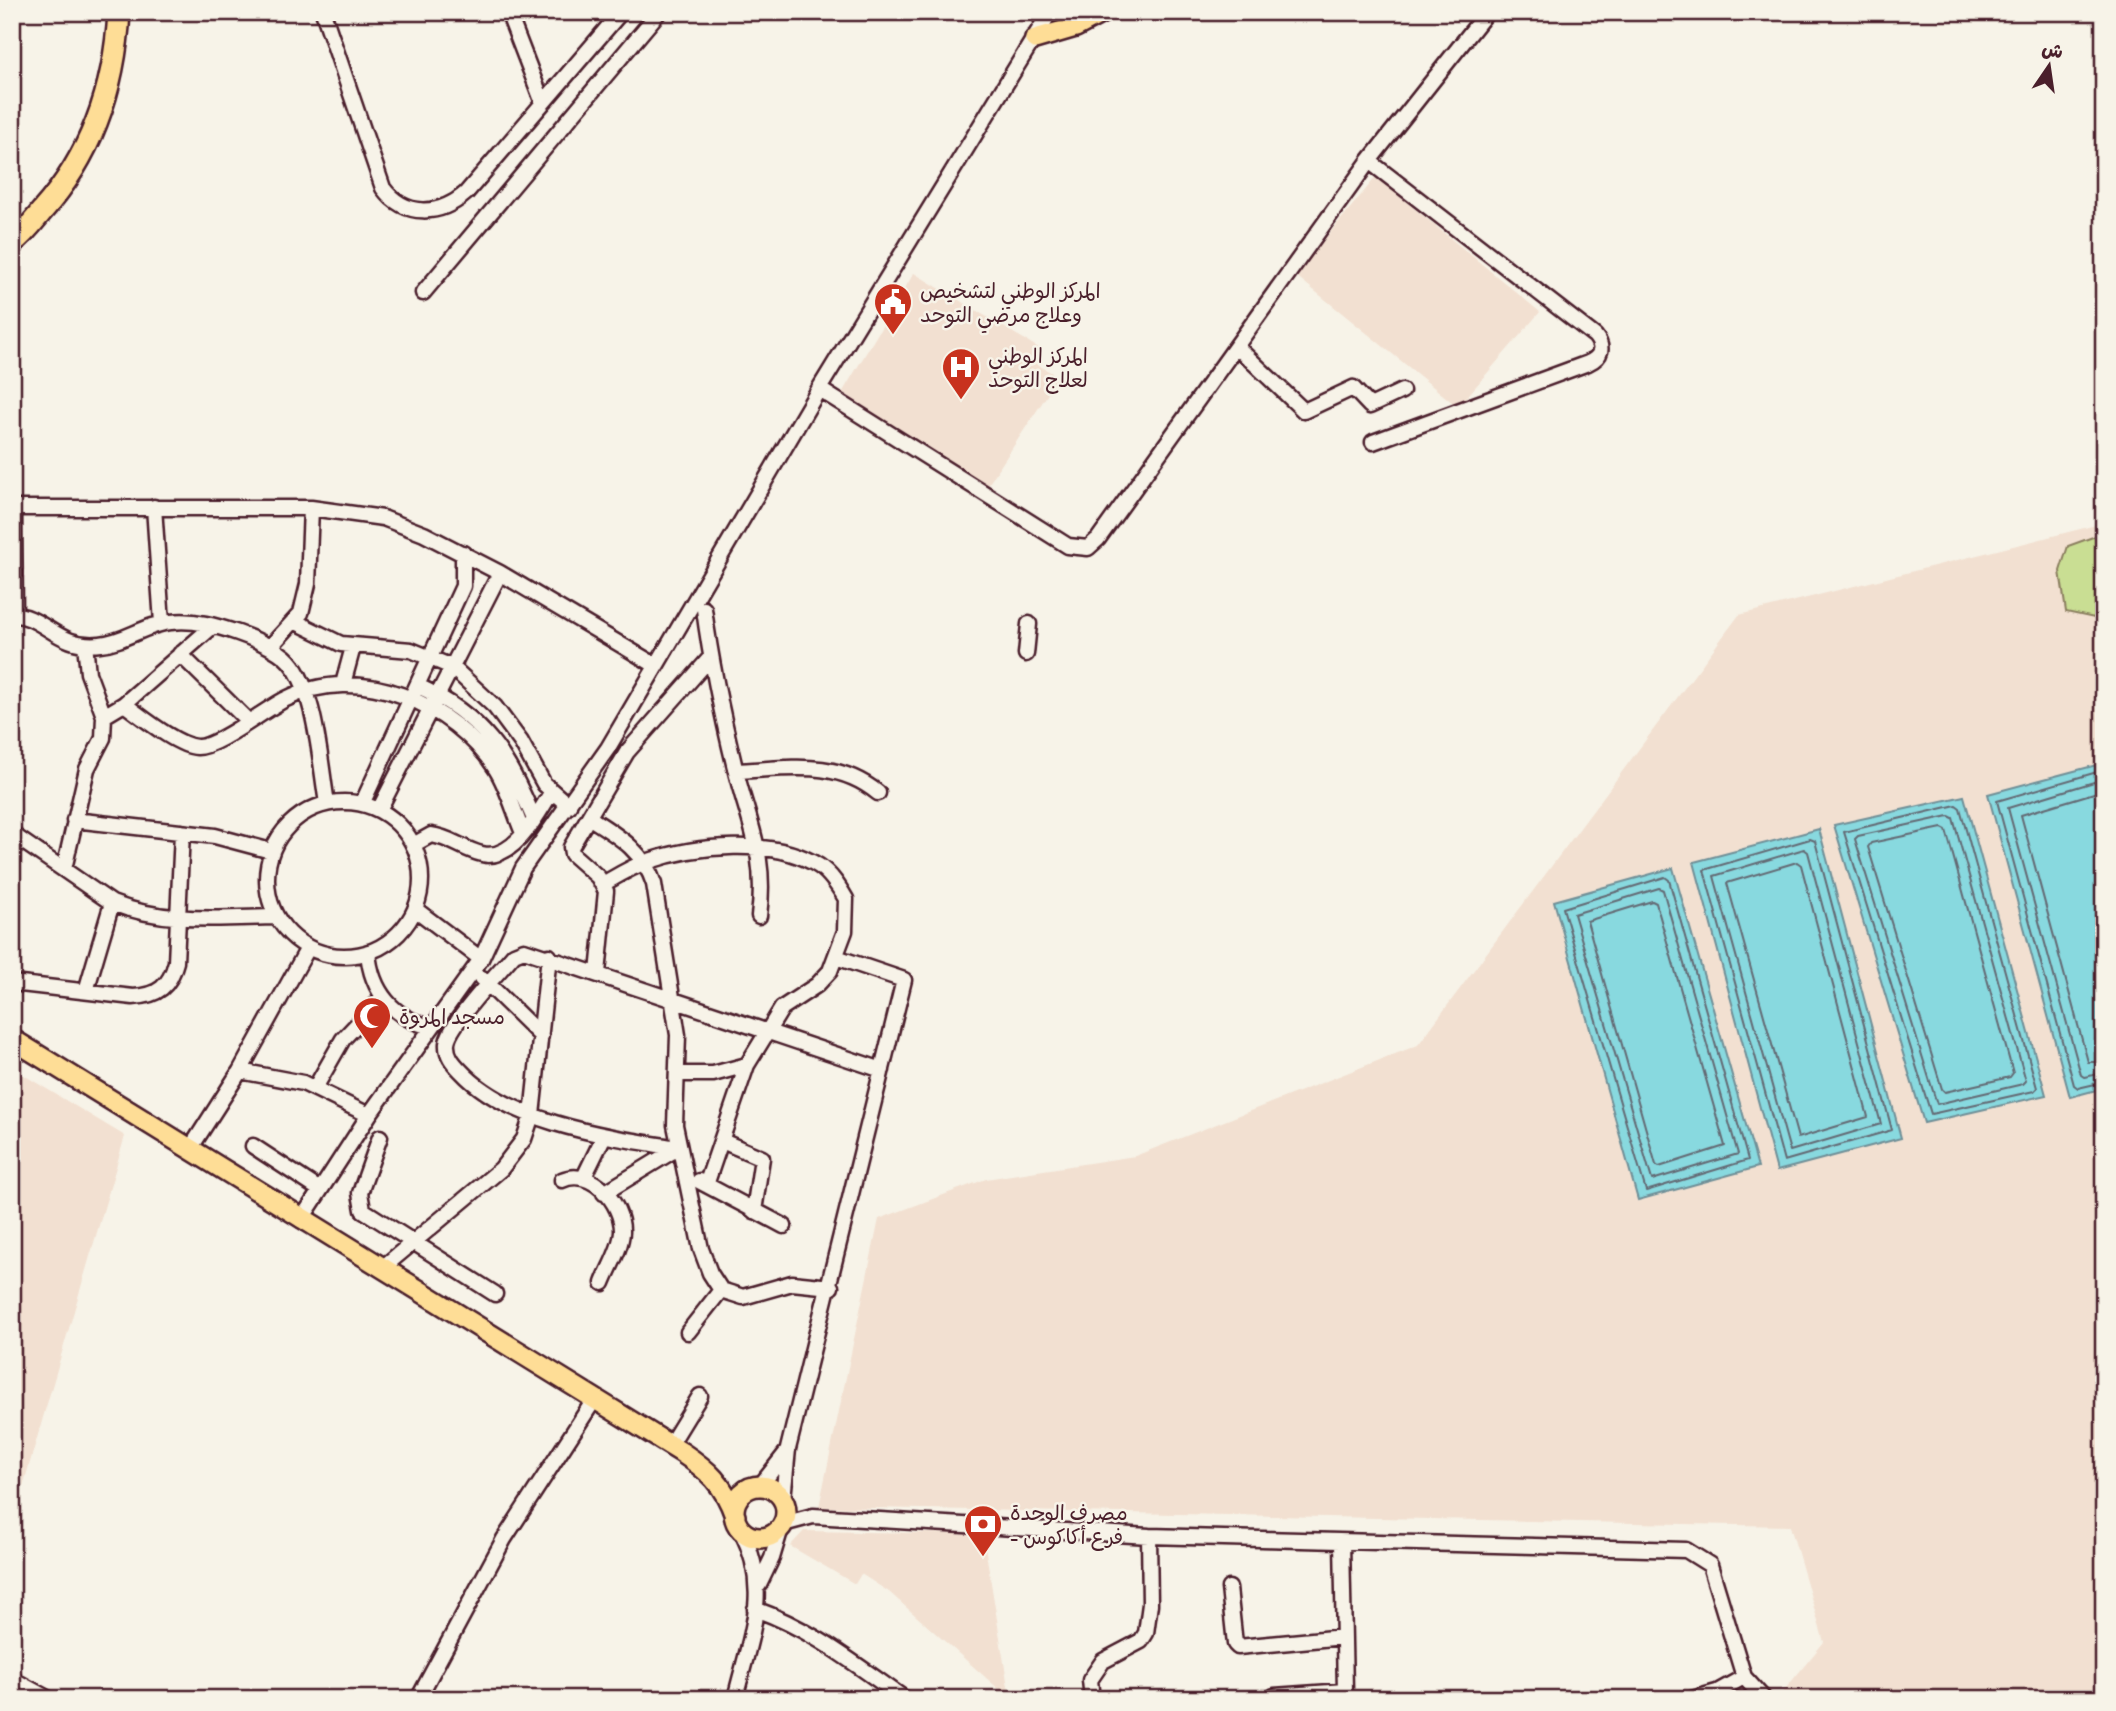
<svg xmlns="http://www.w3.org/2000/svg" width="2116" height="1711" font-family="Itim,'Playpen Sans Arabic',sans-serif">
<rect width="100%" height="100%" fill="#f7f3e8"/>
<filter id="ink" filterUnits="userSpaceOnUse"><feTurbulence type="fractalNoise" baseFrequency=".0143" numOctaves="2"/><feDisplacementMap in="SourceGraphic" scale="14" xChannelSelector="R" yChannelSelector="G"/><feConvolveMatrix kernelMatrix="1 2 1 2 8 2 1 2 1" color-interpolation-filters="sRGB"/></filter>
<g filter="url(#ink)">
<!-- built -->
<path fill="#f2e0d1" d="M1376 177 1540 312 1458 407 1295 275Z
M914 273 1042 350 1033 362 1059 377 986 488 836 403Z
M2104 523V1699H1777L1824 1642 1790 1526 819 1507 879 1219 986 1179 1135 1156 1418 1045 1739 615Z
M12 1068 125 1136 12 1524Z
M804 1531 983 1534 1010 1699 889 1592 861 1574 855 1584 790 1546Z"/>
<!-- green -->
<path fill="#c9de93" stroke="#8a7e5f" stroke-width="2" d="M2104 533V620L2066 612 2060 571 2068 546Z"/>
<!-- water -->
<path fill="#88d9df" stroke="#6f8f97" stroke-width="2" d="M2104 763V1088L2070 1097 1988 794Z
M1964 796 2046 1095 1924 1123 1834 825Z
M1819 829 1901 1138 1777 1171 1694 862Z
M1673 868 1758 1167 1638 1200 1554 901Z"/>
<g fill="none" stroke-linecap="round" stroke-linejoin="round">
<!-- shore -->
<path stroke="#636973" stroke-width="2" d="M2104 770 1997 801 2074 1085 2078 1088 2104 1082
M2104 779 2008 808 2081 1075 2084 1077 2104 1073
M2104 790 2021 815 2088 1062H2104
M1956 805 1960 808 2037 1088 2034 1091 1931 1114 1844 832Z
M1949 816 1953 818 2026 1081 2023 1084 1937 1104 1855 839 1858 836Z
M1942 828 1946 830 2013 1073 2010 1077 1945 1092 1942 1089 1868 847 1871 843Z
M1810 839 1815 841 1892 1130 1784 1161 1704 870Z
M1804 849 1808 852 1881 1124 1790 1151 1714 876Z
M1797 862 1801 865 1868 1117 1798 1138 1727 883Z
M1665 877 1669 880 1748 1160 1646 1191 1563 908Z
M1659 888 1663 890 1738 1154 1652 1180 1574 914Z
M1652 901 1656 903 1725 1146 1659 1167 1656 1165 1587 921Z"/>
<defs>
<path id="minor" d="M323 12 383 188C405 218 440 216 466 193L621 12
M508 12 543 103
M1369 161 1595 336C1604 347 1602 357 1588 363L1373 442
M423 293 659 12
M1237 347 1304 411 1353 388 1370 406 1402 391
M819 389 1068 546 1088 548 1098 539 1369 161 1487 12
M154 507 162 623
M12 508H311L383 518 424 534 500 573 655 665
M14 508 15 614
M704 609C711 662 722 715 735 768 749 825 767 855 759 916
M12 615C43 614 57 649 100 644 125 642 145 624 171 622 194 619 217 626 238 633 255 639 272 646 285 657 316 684 320 764 327 803
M296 622 341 644 411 650 452 667 495 707 521 742 544 784 569 806
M270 647 301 613 308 584 311 508
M180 654 247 720
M1026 654 1029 624
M343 684 353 647
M418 686C484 716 507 755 534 819
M124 704C141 716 177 746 197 747 216 748 265 709 286 699 359 662 453 703 496 769 508 788 514 812 523 833
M104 716 124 704 213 626
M736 771C787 769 836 758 878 793
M267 879a77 77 0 1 1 154 0a77 77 0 1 1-154 0Z
M362 804 463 586V553
M379 810 500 573
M590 818C618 836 643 850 654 884L678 1035 675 1125 701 1249 710 1273 721 1290 743 1297 792 1283 831 1287
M74 820 215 836 271 851
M12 834 112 903C165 924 220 918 276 917
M413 845 431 835C450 837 464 850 482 854 513 862 538 814 551 793
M64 869 87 769 103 738 104 716 88 673 85 644
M603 884C617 876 631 867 646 862 695 845 774 837 819 866 831 874 839 887 846 899L845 931 830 971 817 985 782 1008 747 1065 706 1185
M415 909 481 959
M368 952C371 991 393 1018 431 1027
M598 973 606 891 598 877 572 854 571 847 627 752 710 658
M482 978 541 1036
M12 983 133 997C158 996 170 986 176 962L182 832
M86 991 112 903
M240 1071 303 1083 369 1115
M679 1074H713L747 1065
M315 1088 343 1039 383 997
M380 1137 360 1193 363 1210 495 1294
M722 1141 762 1158 754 1211
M253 1146 320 1190
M678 1148C610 1137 510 1124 461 1071 453 1063 446 1055 447 1043 449 1024 499 972 514 954L524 950 882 1070
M190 1149 240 1071 308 948
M584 1177 604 1136
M562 1180C591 1167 623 1203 622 1232 621 1249 609 1267 603 1283
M699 1181 784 1226
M604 1193 678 1148
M301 1220 369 1115 481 959 523 868 608 748 819 389 1050 12
M381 1269 501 1169 524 1139 532 1115 549 956
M688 1332 721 1290
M670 1445 700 1396
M760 1486 786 1453
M783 1499 788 1449 904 980 836 957
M783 1524 813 1516 1149 1536 1686 1550 1710 1565 1744 1677 1764 1699
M759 1585 772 1558 781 1528
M1229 1588 1235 1644 1238 1647 1343 1637
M755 1609C812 1629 856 1665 905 1699
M12 1679 49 1699
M1274 1696 1345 1691 1342 1542
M418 1699 504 1539 594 1400
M735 1699C750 1636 772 1591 741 1530
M1092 1699 1090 1680 1103 1661 1141 1641 1146 1633 1150 1604 1149 1536
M1692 1699 1717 1692
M1718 1699 1717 1692 1744 1677"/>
<path id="major" d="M1035 39 1076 27 1104 12
M12 1039 681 1452C708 1470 724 1484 735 1516
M734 1512a26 26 0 1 1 52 0a26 26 0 1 1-52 0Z"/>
<path id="highway" d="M12 243C24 234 33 222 42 211 92 155 115 87 119 12"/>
</defs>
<!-- minor casing -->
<use href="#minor" stroke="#4a1f2b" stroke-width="19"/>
<!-- major casing -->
<use href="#major" stroke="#4a1f2b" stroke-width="24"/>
<!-- highway casing -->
<use href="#highway" stroke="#4a1f2b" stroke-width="26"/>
<!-- minor -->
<use href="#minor" stroke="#f7f3e8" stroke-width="14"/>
<!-- major -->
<use href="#major" stroke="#fedd96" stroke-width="19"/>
<!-- highway -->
<use href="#highway" stroke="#fedd96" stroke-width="21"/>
</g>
</g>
<!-- icons -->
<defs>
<symbol id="civic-pin" viewBox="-11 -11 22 30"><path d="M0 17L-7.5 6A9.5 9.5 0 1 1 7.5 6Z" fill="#c8321e" stroke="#f7f3e8"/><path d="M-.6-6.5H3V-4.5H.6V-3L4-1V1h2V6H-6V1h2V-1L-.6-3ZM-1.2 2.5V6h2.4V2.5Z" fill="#fff"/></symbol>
<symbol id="hospital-pin" viewBox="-11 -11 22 30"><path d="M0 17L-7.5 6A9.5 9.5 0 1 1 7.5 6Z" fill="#c8321e" stroke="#f7f3e8"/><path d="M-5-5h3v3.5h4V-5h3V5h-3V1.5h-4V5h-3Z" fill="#fff"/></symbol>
<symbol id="mosque-pin" viewBox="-11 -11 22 30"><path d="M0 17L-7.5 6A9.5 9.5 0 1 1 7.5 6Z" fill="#c8321e" stroke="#f7f3e8"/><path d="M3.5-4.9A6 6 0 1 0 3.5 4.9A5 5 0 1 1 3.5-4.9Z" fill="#fff"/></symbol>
<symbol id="bank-pin" viewBox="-11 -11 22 30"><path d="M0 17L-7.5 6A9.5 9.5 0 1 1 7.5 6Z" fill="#c8321e" stroke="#f7f3e8"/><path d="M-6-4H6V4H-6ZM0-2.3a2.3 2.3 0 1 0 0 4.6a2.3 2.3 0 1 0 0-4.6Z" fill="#fff"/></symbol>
</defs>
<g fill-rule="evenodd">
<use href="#civic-pin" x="871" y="280" width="44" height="60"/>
<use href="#hospital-pin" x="939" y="345" width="44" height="60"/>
<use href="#mosque-pin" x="350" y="994" width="44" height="60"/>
<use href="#bank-pin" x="961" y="1502" width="44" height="60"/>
</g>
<g text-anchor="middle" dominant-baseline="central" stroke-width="5" stroke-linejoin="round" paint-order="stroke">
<!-- poi labels -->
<g font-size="21" fill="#4a1f2b" stroke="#f7f3e8" text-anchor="start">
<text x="920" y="290">المركز الوطني لتشخيص<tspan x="920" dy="24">وعلاج مرضي التوحد</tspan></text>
<text x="988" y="355">المركز الوطني<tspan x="988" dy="24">لعلاج التوحد</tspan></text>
<text x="399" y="1016">مسجد المروة</text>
<text x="1010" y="1512">مصرف الوحدة<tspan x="1010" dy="24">- فرع أكاكوس</tspan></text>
</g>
</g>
<!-- margin -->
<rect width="2116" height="1711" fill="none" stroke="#f7f3e8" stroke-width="42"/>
<rect x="21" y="21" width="2074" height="1669" fill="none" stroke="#4a1f2b" stroke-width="2.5" filter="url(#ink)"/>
<!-- north arrow -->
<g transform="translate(2049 66) rotate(13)" stroke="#f7f3e8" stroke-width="5" paint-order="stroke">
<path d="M0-5L12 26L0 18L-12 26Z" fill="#4a1f2b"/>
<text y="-10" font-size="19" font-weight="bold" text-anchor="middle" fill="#4a1f2b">ش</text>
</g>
</svg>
